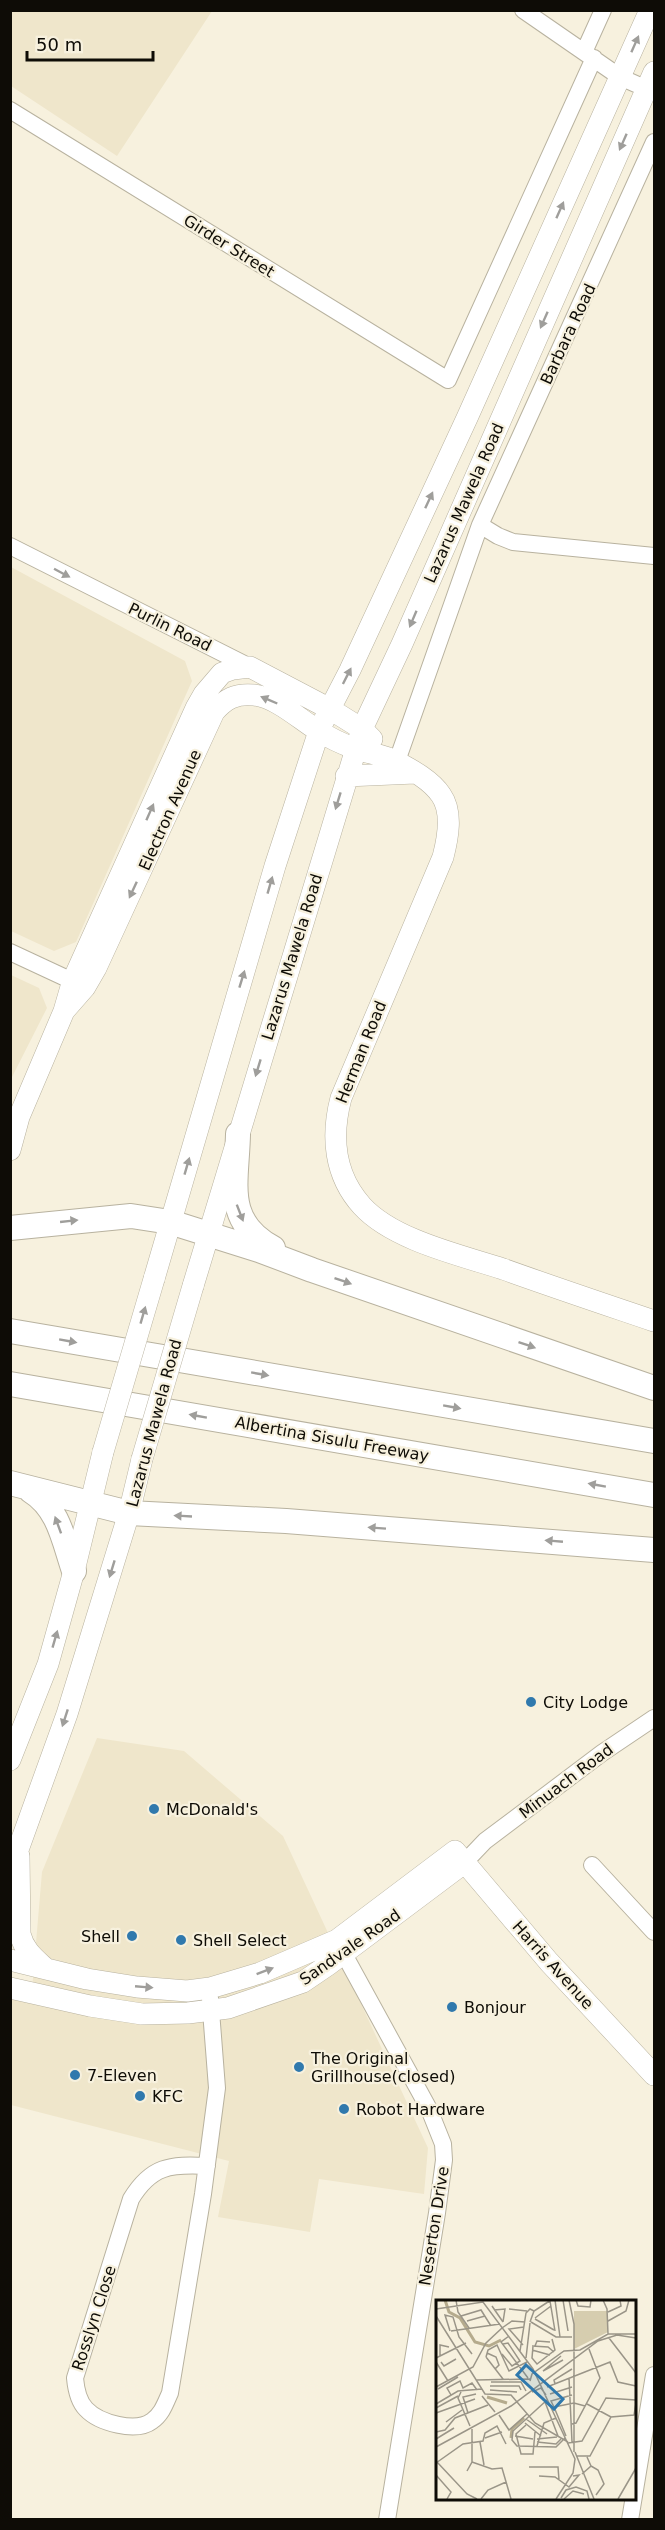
<svg xmlns="http://www.w3.org/2000/svg" width="665" height="2530" font-family="'DejaVu Sans',sans-serif">
<rect width="100%" height="100%" fill="#f7f1de"/>
<!-- built -->
<path fill="#efe6cb" d="M10 11 11 10 212 11 117 156 11 86Z
M11 567 185 661 192 681 76 942 54 951 11 931Z
M11 975 39 988 47 1008 11 1079Z
M97 1738 184 1751 283 1836 428 2148 424 2194 319 2179 310 2232 218 2217 229 2161 11 2105 10 1986 32 1990 42 1872Z"/>
<g fill="none" stroke-linecap="round" stroke-linejoin="round">
<defs>
<path id="minor" d="M523 10 620 77 647 89
M584 52 603 10
M10 110 448 380 594 58
M480 525 498 536 513 542 654 556
M10 546 250 667
M397 761 480 525 654 142
M10 952 83 986
M464 1863 485 1841 602 1753 654 1718
M592 1865 654 1932
M339 1945 429 2109 443 2144 444 2160 437 2213 387 2520
M207 2166C170 2164 151 2166 131 2199L75 2378C76 2389 78 2401 86 2409 99 2423 136 2433 152 2421 162 2414 165 2404 170 2393L203 2194 217 2088 210 1998
M630 2520 654 2375"/>
<path id="major" d="M346 776 415 773
M64 1011 85 987 96 968 214 712C225 699 236 693 254 695 277 698 298 718 317 730 328 737 342 744 354 748 368 754 384 754 397 762 412 770 431 780 441 795 453 812 448 838 443 857L341 1098C331 1136 334 1175 362 1206 393 1240 460 1255 503 1269 553 1287 604 1304 654 1321
M10 1150 19 1117 64 1011 73 980 196 708 204 694 222 673 233 669 250 667 330 709 362 729 372 739
M154 1279 275 866 320 728 350 670 467 418 650 10
M193 1286 362 729 402 644 654 72
M10 1760 48 1664 74 1571 103 1452
M19 1856 20 1934C24 1950 33 1957 45 1968
M10 1872 67 1714 129 1513 142 1459
M10 1960 87 1979 137 1987 187 1991 210 1988 260 1973 337 1940 455 1851 549 1962 654 2075
M10 1988 90 2006 142 2014 188 2013 228 2008 303 1982 328 1965 464 1863"/>
<path id="highway" d="M238 1134C237 1183 223 1221 273 1248
M10 1228 131 1216 170 1222 259 1250 312 1270 654 1388
M10 1331 654 1441
M10 1384 654 1495
M10 1483 129 1513 286 1521 654 1550
M31 1491C59 1508 64 1542 74 1571"/>
</defs>
<!-- minor casing -->
<use href="#minor" stroke="#b8b29f" stroke-width="18"/>
<!-- major casing -->
<use href="#major" stroke="#b8b29f" stroke-width="22"/>
<!-- highway casing -->
<use href="#highway" stroke="#b8b29f" stroke-width="26"/>
<!-- minor -->
<use href="#minor" stroke="#fff" stroke-width="16"/>
<!-- major -->
<use href="#major" stroke="#fff" stroke-width="21"/>
<!-- highway -->
<use href="#highway" stroke="#fff" stroke-width="24"/>
<defs>
<path id="major-bridge" d="M103 1452 154 1279
M142 1459 193 1286"/>
</defs>
<!-- major-bridge casing -->
<use href="#major-bridge" stroke="#b8b29f" stroke-width="22" stroke-linecap="butt"/>
<!-- major-bridge -->
<use href="#major-bridge" stroke="#fff" stroke-width="21"/>
</g>
<!-- one-way arrows -->
<defs><path id="oneway-solid" d="M-6-.8H1V-3.2L6.5 0L1 3.2V.8H-6Z" transform="scale(1.5)"/></defs>
<g fill="#9f9e9b">
<use href="#oneway-solid" transform="translate(635 44) rotate(-66)"/>
<use href="#oneway-solid" transform="translate(623 142) rotate(114)"/>
<use href="#oneway-solid" transform="translate(560 210) rotate(-66)"/>
<use href="#oneway-solid" transform="translate(544 320) rotate(114)"/>
<use href="#oneway-solid" transform="translate(429 500) rotate(-65)"/>
<use href="#oneway-solid" transform="translate(62 573) rotate(28)"/>
<use href="#oneway-solid" transform="translate(413 619) rotate(113)"/>
<use href="#oneway-solid" transform="translate(347 676) rotate(-63)"/>
<use href="#oneway-solid" transform="translate(269 700) rotate(-157)"/>
<use href="#oneway-solid" transform="translate(338 801) rotate(107)"/>
<use href="#oneway-solid" transform="translate(150 812) rotate(-66)"/>
<use href="#oneway-solid" transform="translate(270 885) rotate(-74)"/>
<use href="#oneway-solid" transform="translate(133 890) rotate(115)"/>
<use href="#oneway-solid" transform="translate(242 979) rotate(-73)"/>
<use href="#oneway-solid" transform="translate(258 1068) rotate(107)"/>
<use href="#oneway-solid" transform="translate(187 1166) rotate(-74)"/>
<use href="#oneway-solid" transform="translate(240 1213) rotate(69)"/>
<use href="#oneway-solid" transform="translate(69 1221) rotate(-6)"/>
<use href="#oneway-solid" transform="translate(343 1281) rotate(19)"/>
<use href="#oneway-solid" transform="translate(143 1315) rotate(-74)"/>
<use href="#oneway-solid" transform="translate(68 1341) rotate(10)"/>
<use href="#oneway-solid" transform="translate(527 1345) rotate(19)"/>
<use href="#oneway-solid" transform="translate(260 1374) rotate(10)"/>
<use href="#oneway-solid" transform="translate(452 1407) rotate(10)"/>
<use href="#oneway-solid" transform="translate(198 1416) rotate(-170)"/>
<use href="#oneway-solid" transform="translate(597 1485) rotate(-170)"/>
<use href="#oneway-solid" transform="translate(183 1516) rotate(-177)"/>
<use href="#oneway-solid" transform="translate(58 1525) rotate(-110)"/>
<use href="#oneway-solid" transform="translate(377 1528) rotate(-176)"/>
<use href="#oneway-solid" transform="translate(554 1541) rotate(-175)"/>
<use href="#oneway-solid" transform="translate(112 1569) rotate(107)"/>
<use href="#oneway-solid" transform="translate(55 1639) rotate(-74)"/>
<use href="#oneway-solid" transform="translate(65 1718) rotate(108)"/>
<use href="#oneway-solid" transform="translate(265 1971) rotate(-21)"/>
<use href="#oneway-solid" transform="translate(144 1987) rotate(5)"/>
</g>
<!-- markers -->
<g fill="#3079ad" stroke="#f7f1de" stroke-width="2">
<circle cx="531" cy="1702" r="6"/>
<circle cx="154" cy="1809" r="6"/>
<circle cx="132" cy="1936" r="6"/>
<circle cx="181" cy="1940" r="6"/>
<circle cx="452" cy="2007" r="6"/>
<circle cx="299" cy="2067" r="6"/>
<circle cx="75" cy="2075" r="6"/>
<circle cx="140" cy="2096" r="6"/>
<circle cx="344" cy="2109" r="6"/>
</g>
<g text-anchor="middle" dominant-baseline="central" stroke-width="4.5" stroke-linejoin="round" paint-order="stroke">
<!-- street labels -->
<g font-size="16" fill="#0e0c06" stroke="#f7f1de">
<text transform="translate(229 246) rotate(32)">Girder Street</text>
<text transform="translate(568 334) rotate(-65)">Barbara Road</text>
<text transform="translate(464 503) rotate(-66)">Lazarus Mawela Road</text>
<text transform="translate(170 627) rotate(26)">Purlin Road</text>
<text transform="translate(170 810) rotate(-66)">Electron Avenue</text>
<text transform="translate(292 957) rotate(-73)">Lazarus Mawela Road</text>
<text transform="translate(361 1052) rotate(-68)">Herman Road</text>
<text transform="translate(154 1423) rotate(-75)">Lazarus Mawela Road</text>
<text transform="translate(332 1439) rotate(10)">Albertina Sisulu Freeway</text>
<text transform="translate(566 1781) rotate(-37)">Minuach Road</text>
<text transform="translate(350 1947) rotate(-35)">Sandvale Road</text>
<text transform="translate(553 1965) rotate(48)">Harris Avenue</text>
<text transform="translate(434 2226) rotate(-81)">Neserton Drive</text>
<text transform="translate(94 2318) rotate(-72)">Rosslyn Close</text>
</g>
<!-- poi labels -->
<g font-size="16" fill="#0e0c06" stroke="#f7f1de" text-anchor="start">
<text x="543" y="1702">City Lodge</text>
<text x="166" y="1809">McDonald's</text>
<text x="120" y="1936" text-anchor="end">Shell</text>
<text x="193" y="1940">Shell Select</text>
<text x="464" y="2007">Bonjour</text>
<text x="311" y="2058">The Original<tspan x="311" dy="18">Grillhouse(closed)</tspan></text>
<text x="87" y="2075">7-Eleven</text>
<text x="152" y="2096">KFC</text>
<text x="356" y="2109">Robot Hardware</text>
</g>
</g>
<!-- overview -->
<g transform="translate(436 2300)">
<rect width="200" height="200" fill="#f7f1de"/>
<path d="M138 11H171L172 32 138 49Z" fill="#d6cdaf"/>
<path fill="none" stroke="#b5ab8d" stroke-width="3" d="M9 0 13 12 24 18 39 42 53 46 65 40M51 97 71 103M75 138 76 129 88 118"/>
<path fill="none" stroke="#9a9588" stroke-width="1.5" d="M20 0 22 12 33 28M119 0 124 37M127 0 132 31M133 0 138 24V152M140 0 142 6 154 7 155 0M167 0 171 9 172 34M114 1 119 31M56 6 67 22M0 9 47 2 97 69 139 159 137 173 120 199M73 9 91 11M58 10 69 9 67 22M172 12 185 6 184 0M0 16 49 94 75 95 99 123 132 142M25 16 45 10 55 26M99 18 115 6M99 19 118 30M31 21 49 16M172 21 190 11 193 0M94 22 98 11 115 0M95 22 120 37H136M66 28 76 21 89 22M14 31 9 15 17 17 23 37 36 54M15 31 64 24M73 36 65 42 92 78M173 38 200 73M87 45 73 29 88 27M96 46 112 47 118 52M97 46 96 58 101 64 119 50 116 39M99 46 101 41 114 42M96 50 114 55M84 51 90 13 94 9 98 11M51 53 60 57 63 65 59 69M66 54 76 66 84 61 72 43 67 44M4 56V45L13 47M50 57 52 50 61 45 73 71 91 62M50 57 67 79M0 58 30 43M90 58 94 23M0 62 12 81M5 62 8 66 20 59M107 71 127 60M107 71 125 56M133 78 136 142M40 80 94 79M94 81 96 74 128 51 144 50 172 34H200M55 82H85L90 91M119 84 118 80 136 69M54 86H83L85 90M0 87 37 67 50 43 66 28M111 87 174 62 182 82 200 86M2 89 22 77M54 90 81 92M25 92 22 98 34 126M96 92 105 88 110 95M114 94 136 87M15 95 11 88 24 81 27 88 36 83 41 90M46 96 59 112M111 100 77 131 76 140 81 146 120 147 129 138M109 102 122 136M0 104 22 91 46 89M151 104 175 117M118 107 130 136M118 107 138 103 149 106M118 107 115 101 136 95M0 108 22 96M0 113 39 99M32 113 27 97 40 94M63 115 73 130 91 114M90 119 111 134M10 122 26 110M89 123 105 136M136 124 140 123 164 78 153 49M90 125 80 134 85 154H97L99 132M0 132 9 130 19 118 52 105M79 136 97 139M49 138 66 132M0 139 18 128M101 139 121 137M44 142 48 165M101 142 120 144 125 139M132 143 146 141 170 98 200 100M101 146 108 123 120 118M0 147 75 106 162 41 181 35 200 38M139 152 158 199M140 156H154L175 117 198 115 200 103M1 162 31 194 41 199M36 162 56 169 66 168 75 199M0 163 27 144 47 141 49 133 61 126 70 144M155 166 162 170 168 184 160 195M93 167H122L123 180M31 171 36 162V129M146 174 155 166 151 157M0 175 15 192 11 199M103 176 119 177 133 187 143 175 137 176M125 198 130 190 140 187 151 191 153 199M45 199 52 190 70 182M128 199 137 191 148 194M182 199 200 168"/>
<path fill="#3079ad" fill-opacity="0.15" stroke="#3079ad" stroke-width="3" d="M90 65 127 99 118 109 81 75Z"/>
<rect width="200" height="200" fill="none" stroke="#0e0c06" stroke-width="3"/>
</g>
<!-- border -->
<rect width="665" height="2530" fill="none" stroke="#0e0c06" stroke-width="24"/>
<!-- scale -->
<path d="M27 51v9h126v-9" fill="none" stroke="#0e0c06" stroke-width="3"/>
<text x="36" y="51" font-size="18" fill="#0e0c06" stroke="#f7f1de" stroke-width="4.5" paint-order="stroke">50 m</text>
</svg>
